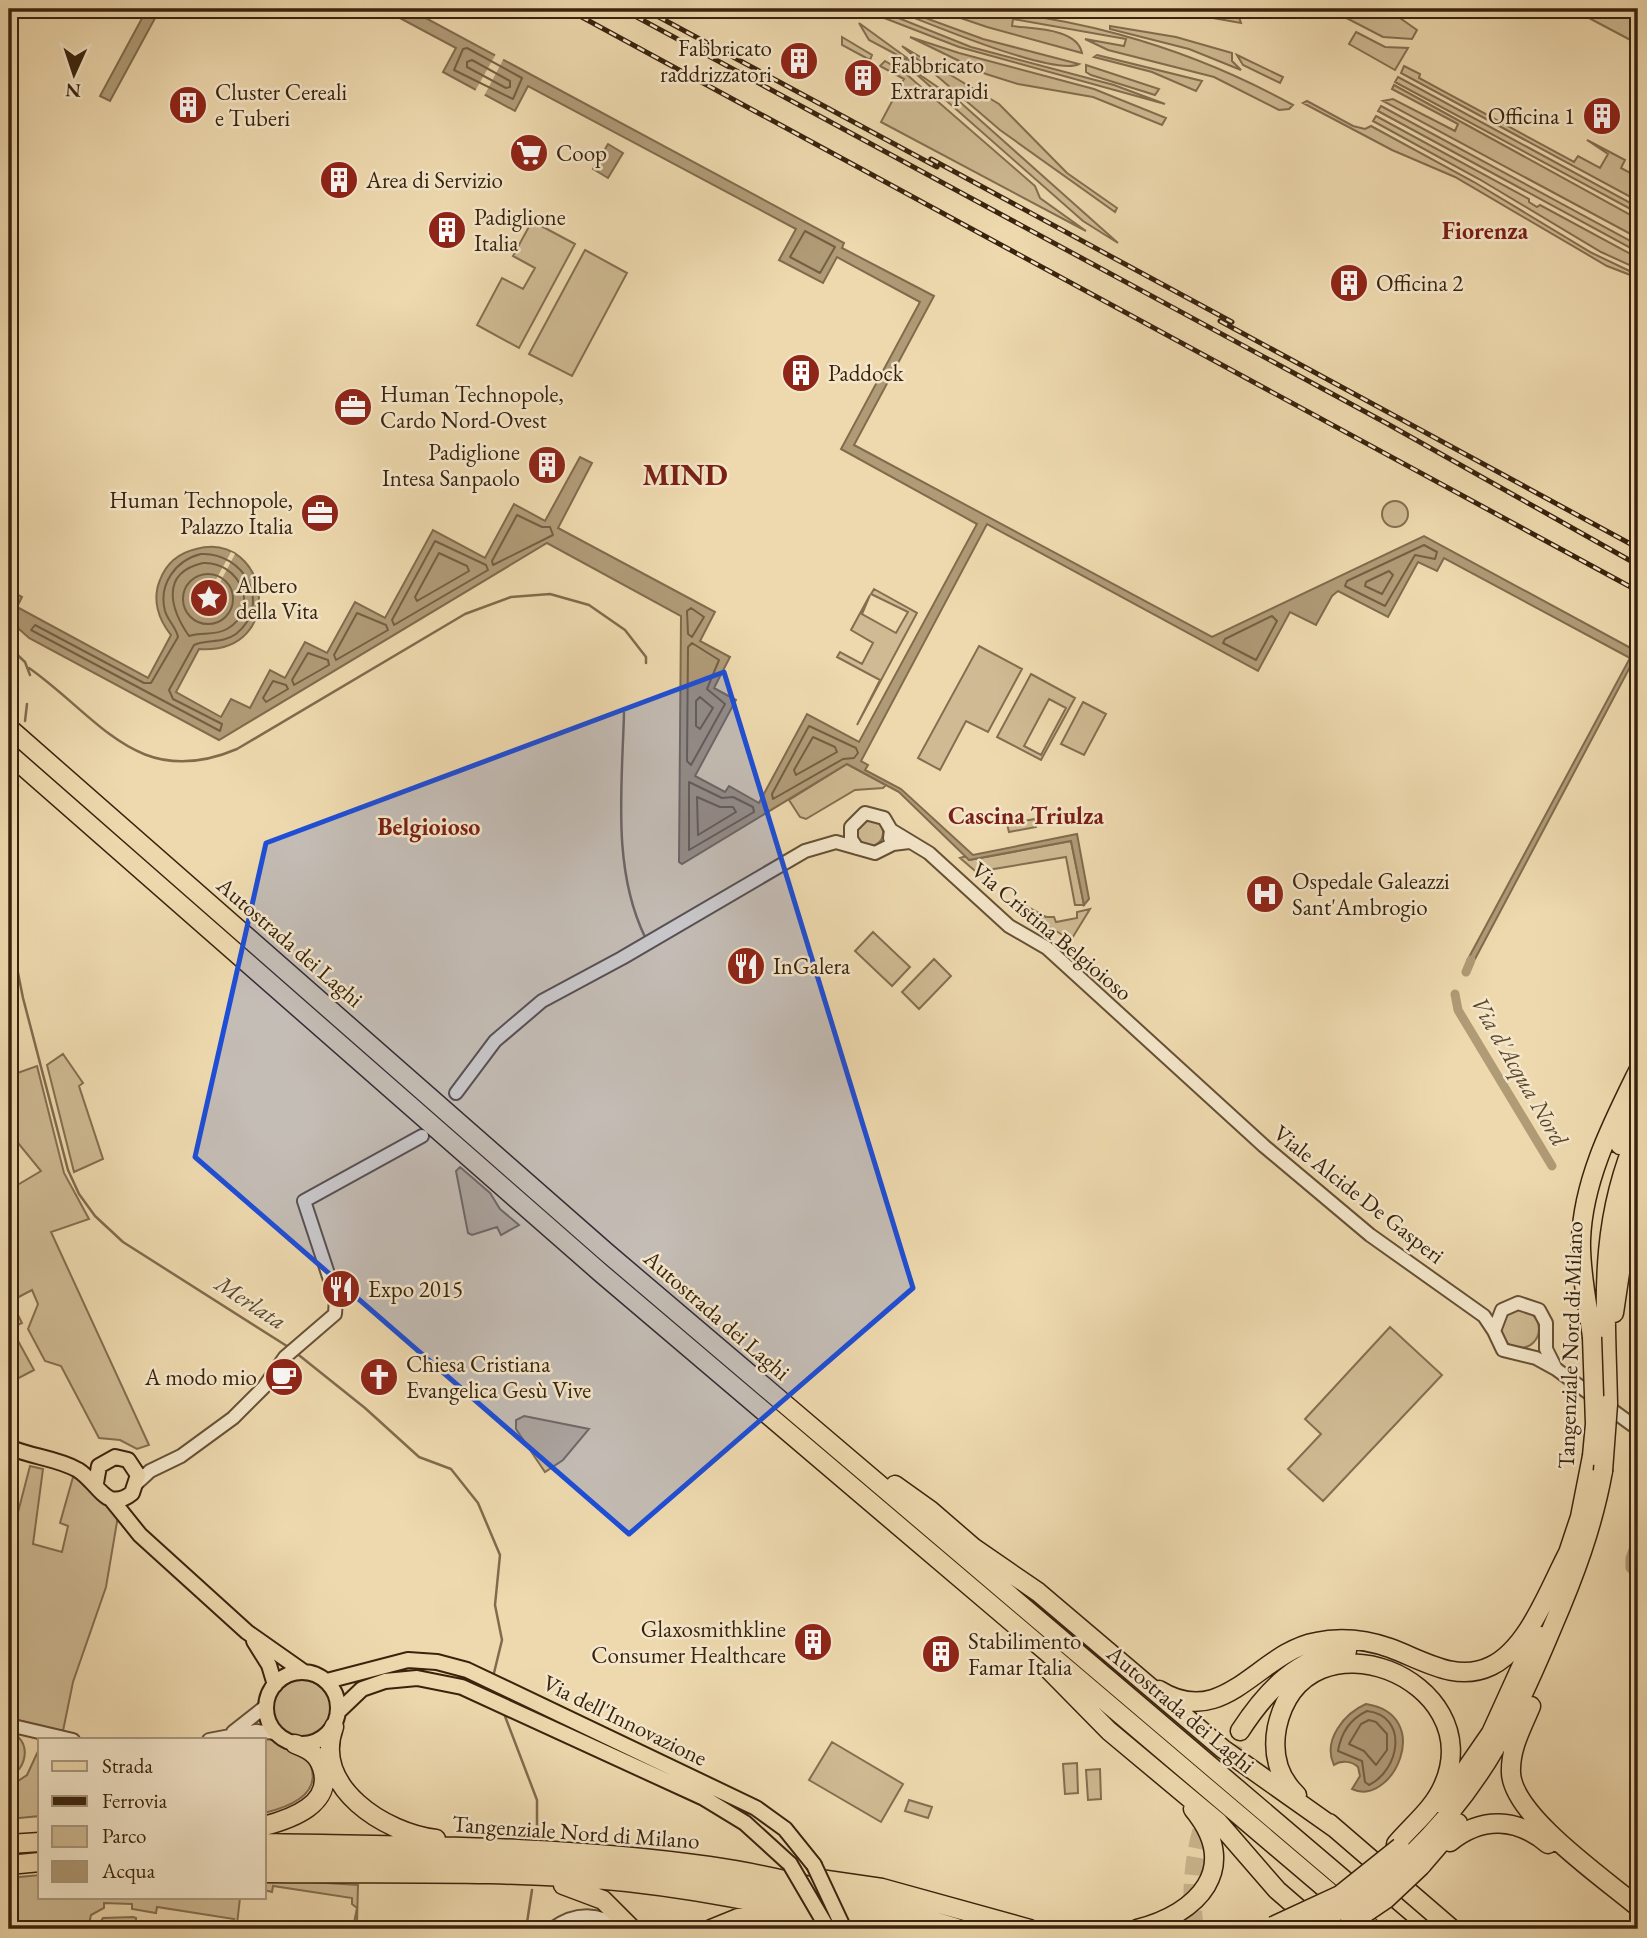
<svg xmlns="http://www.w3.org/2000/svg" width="1647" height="1938" font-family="'EB Garamond',serif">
<rect width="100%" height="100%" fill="#eed9ae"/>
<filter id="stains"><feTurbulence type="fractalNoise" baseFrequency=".00286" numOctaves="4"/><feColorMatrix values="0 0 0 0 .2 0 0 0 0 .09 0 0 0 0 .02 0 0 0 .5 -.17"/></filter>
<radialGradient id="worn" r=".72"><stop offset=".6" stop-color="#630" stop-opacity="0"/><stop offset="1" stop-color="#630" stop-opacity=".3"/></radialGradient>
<!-- green -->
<path fill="#cfba93" stroke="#846e50" stroke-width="2" fill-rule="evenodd" d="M861 9H876L971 47 1114 85 1165 104 959 47Z
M892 9H901L983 39 1079 64C1054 77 923 21 892 9Z
M934 9C1059 9 1184 45 1293 105L1289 109 1279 110 1214 77 1108 50 1085 39 1124 46 1126 39 1013 19 1012 26C1033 29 1077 28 1082 53L987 27Z
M1162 9H1241L1238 14 1241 23Z
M1329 9H1387L1417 30 1412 39 1383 37Z
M1572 9H1638V44Z
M859 23 918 66 869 40Z
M1110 26 1176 37 1232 53V61L1241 70 1189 49 1110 29Z
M1356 32 1385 47 1408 48 1395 70 1349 44Z
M842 37 872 55 870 60 842 45Z
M910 37 959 53 1094 89 1166 118 1162 125 1093 97 1018 84 986 74Z
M902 46 999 104 1067 173 1117 208 1115 212 1000 130Z
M1097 55 1202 81 1196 91 1152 72 1094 57Z
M1237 55 1283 77 1280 83 1243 65Z
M885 61 905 73 1035 186 1040 198 1086 231 881 122 904 79 880 66Z
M1086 65 1159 89 1155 95 1091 75 1086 72Z
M907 66 961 103 1118 243 1083 221Z
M1404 66 1420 74 1419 78 1574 162 1578 156 1600 168 1608 154 1587 140 1625 160 1621 168 1638 177V201L1401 73Z
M1398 77 1638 207V213L1395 82Z
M1394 85 1638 219V238L1383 101 1393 99 1455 131 1458 124 1392 89Z
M1307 101 1353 126 1365 129 1371 126 1474 182 1592 253 1638 275V278L1607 266 1455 177 1392 150 1303 103Z
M1381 106 1638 245V252L1378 111Z
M1376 116 1529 199V202L1537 207 1540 205 1638 258V269L1601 252 1479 179 1373 121Z
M532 221 575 244 519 348 477 325 502 278 523 289 535 268 513 256Z
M585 250 627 273 572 376 529 354Z
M1382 514a13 13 0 1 1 26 0a13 13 0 1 1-26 0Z
M874 589 917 613 857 725 880 680 837 657 840 652 862 664 873 643 851 630 870 595 862 614 896 633 908 612 871 594Z
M979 646 1022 669 988 732 966 721 940 770 918 758Z
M1031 674 1075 698 1041 760 997 737ZM1049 699 1066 708 1041 755 1024 746Z
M1083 702 1106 714 1084 755 1061 744Z
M847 764 886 785 883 788 855 790 806 819 800 817 789 800Z
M1035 819 1036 827 1009 832 1007 824Z
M857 833a13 13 0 1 1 26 0a13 13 0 1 1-26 0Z
M1071 841 1084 905H1075L1066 857 988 870 981 876 960 858 967 856 970 860Z
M1022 904 1046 917H1054L1056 922 1077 918V912L1090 909 1071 940 1019 909Z
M873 932 910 967 892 986 855 951Z
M934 959 951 976 919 1009 902 992Z
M63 1054 83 1083 79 1086 103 1159 74 1172 47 1065Z
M37 1066 64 1173 89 1219 51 1232 149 1445 137 1449 120 1440 99 1438 61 1366 45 1361 28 1329 38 1304 32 1290 11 1301 22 1323 11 1328 34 1370 17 1379 9 1363V1190L41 1171 9 1132V1076Z
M460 1167 490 1193 500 1209 519 1225 501 1235 497 1227 472 1235 468 1233 456 1171Z
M1501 1329a19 19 0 1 1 38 0a19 19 0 1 1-38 0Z
M1390 1327 1442 1375 1323 1501 1288 1469 1321 1434 1305 1419Z
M524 1416 589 1429 563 1460 545 1472 516 1429V1420Z
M30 1466 43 1469 33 1544 62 1552 68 1526 60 1523 73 1477 86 1479 118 1516 106 1587 73 1682 63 1731 9 1718V1547Z
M273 1709a29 29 0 1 1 58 0a29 29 0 1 1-58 0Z
M9 1732C32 1739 28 1768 9 1778Z
M265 1734C277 1745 292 1747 304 1756 308 1759 311 1765 312 1770 318 1797 285 1808 264 1813V1740H225Z
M832 1742 903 1784 881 1822 809 1780Z
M40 1747V1816L9 1819V1787L27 1775Z
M1077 1763 1078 1793 1065 1794 1063 1764Z
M1100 1769 1101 1799 1088 1800 1086 1770Z
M909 1800 932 1807 928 1818 905 1811Z
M40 1875V1898H240L237 1924H233L234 1919 157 1907 156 1913 132 1909V1904L104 1903V1908L91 1915 88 1929H9V1878Z
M264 1879 358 1885 357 1923H354L357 1908 352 1904V1898L273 1886 272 1892 264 1890Z
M133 1917 136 1918V1926L106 1922 105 1927 98 1926 103 1918Z"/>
<!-- water -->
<path fill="#b09b77" stroke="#806b4d" stroke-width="2" d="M147 9H160L110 101 100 96Z
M383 9H409L844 243 842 248 934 296 854 445 1212 637 1424 536 1638 652 1475 959H1468L1630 658 1444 558 1437 571 1418 562 1388 617 1338 591 1332 596 1316 625 1290 612 1258 671 987 524 861 761 868 765 865 770 901 789 973 855 1077 834 1089 899 1084 905 1071 841 969 860 899 792 847 764 682 864 679 862 681 616 547 543 219 740 29 638 9 620V590L22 597 17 607 148 678 171 635C158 619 152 599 160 580 166 564 179 553 196 549 269 529 289 655 199 649L176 692 221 717 231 699 250 708 270 670 285 678 305 642 327 653 355 602 385 618 433 530 485 558 514 504 545 521 580 457 592 463 558 528 715 612 700 641 730 657 714 688 736 700 695 776 725 792 729 786 759 803 807 714 859 742 977 524 841 449 920 302 837 257 823 283 779 260 796 229 528 86 515 111 443 72 456 48Z
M608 144 623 153 608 178 593 169Z
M1366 1704C1436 1715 1392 1808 1352 1789L1360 1776 1358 1767C1352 1761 1341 1760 1334 1765 1322 1740 1345 1713 1366 1704Z"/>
<!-- pier -->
<path fill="#eed9ae" d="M497 52 505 56 483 98 474 93Z
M231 552 235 554 217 588 221 595V604L211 612 202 611 195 601 196 592 203 586 213 585Z"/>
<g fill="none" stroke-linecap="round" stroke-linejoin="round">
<!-- shore -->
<path stroke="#745f42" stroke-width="2" d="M467 48 522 78 513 99 454 70 463 49Z
M472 60 510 81V87L506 88 467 67V62Z
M805 231 835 247 820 273 790 257Z
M517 515 542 527H550L553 535 493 565 492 561Z
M435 541 486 565 488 570 394 625 392 620Z
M1424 545 1437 552 1435 559 1415 555 1385 606 1345 586 1347 581Z
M439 553 467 566 469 571 417 601 415 597Z
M201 554C244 552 273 604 236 634 222 644 207 639 194 645L169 690 173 699 222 724 220 731 31 630 35 625 144 683H151L178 637C176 627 168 621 165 611 158 584 176 560 201 554Z
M203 563C239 561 262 609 227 629 215 636 202 632 189 636 171 610 159 573 203 563Z
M1389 571 1393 575 1382 594 1365 586 1366 582Z
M183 599a25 25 0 1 1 50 0a25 25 0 1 1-50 0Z
M691 608 704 617 692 637 688 634 687 611Z
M357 613 386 625 388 630 336 660 334 655Z
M1272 616 1277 621 1256 660 1223 643 1225 639Z
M692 643 719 660 707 689 725 704 691 765 687 761 688 647Z
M308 653 328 660 329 665 294 685 292 680Z
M273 681 286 685 288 689 266 702 263 698Z
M700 697 713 708 700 729 696 726V701Z
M809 726 856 748 858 753 854 758 843 759 773 799 772 794Z
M813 737 835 747 837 752 796 775 794 770Z
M689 782 722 798 733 797 753 807 754 812 689 850Z
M697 797 720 807H733L736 812 698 835Z
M1367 1711C1409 1716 1400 1770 1369 1785L1365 1782 1362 1761 1338 1751C1341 1733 1350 1719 1367 1711Z
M1369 1720 1376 1722 1387 1734V1750L1376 1765 1364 1751 1349 1744 1361 1724Z"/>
<!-- stream -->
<path stroke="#806b4d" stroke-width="2.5" d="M9 647 25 662 30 675
M29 668C100 718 138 791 237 749L465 614 511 597 550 594 589 605 625 630 646 657V663
M624 713C622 788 612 869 645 937
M25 721 27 704
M9 838 18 785
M9 928 23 998 68 1170 79 1194 95 1216 123 1242 290 1348
M295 1352 365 1408 419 1457 451 1469 478 1503 500 1555 495 1605 502 1640 494 1673
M503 1711 537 1800V1828
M526 1929 532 1890"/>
<!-- canal -->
<path stroke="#b09b77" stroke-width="9" d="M1466 972 1471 960
M1455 994 1458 1010 1552 1166
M1638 1536 1630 1558V1568L1638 1575"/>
<!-- highway-tunnel -->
<path stroke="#cab58e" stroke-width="18" stroke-dasharray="18 9" stroke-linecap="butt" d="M1216 1785 1240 1731
M1195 1929C1189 1890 1194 1850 1207 1812"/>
<defs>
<path id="minor" d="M891 830 929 853 1009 926 1047 948 1264 1146 1370 1235 1484 1316 1494 1331
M857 848 851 839V827L865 813 884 818 891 830 890 838
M456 1093 495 1041 542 1001 622 958 805 851 836 842 875 853 893 844 909 842
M1556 1369 1546 1349V1323L1539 1310 1518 1303 1502 1310 1494 1331 1503 1350 1536 1358 1556 1369 1638 1429
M137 1483 150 1471 181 1456 233 1418 264 1387 285 1357 335 1314 336 1298 304 1201 422 1136
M9 1725 73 1740
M233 1732 266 1706
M209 1740 256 1731 276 1733
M552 1929C575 1912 599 1912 621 1929"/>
<path id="major" d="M9 1447C31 1457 57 1458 78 1470 91 1478 101 1496 111 1499 119 1501 126 1498 132 1493L138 1475 128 1460 115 1457 99 1466 96 1483
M111 1499 140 1535 247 1632 304 1672
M254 1641 269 1665 275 1685
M266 1708a36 36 0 1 1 72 0a36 36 0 1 1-72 0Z
M327 1681 408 1660 437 1662 467 1670 756 1808 785 1829 814 1865
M339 1711 362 1689 385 1681 417 1678 462 1687 704 1798 745 1823 790 1864"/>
<path id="highway" d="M9 728 606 1252 1402 1929
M9 754 601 1273 1373 1929
M1620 1145 1638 1106
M1614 1313 1629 1212 1638 1182
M1592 1337C1588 1306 1580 1272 1581 1240 1583 1180 1612 1124 1638 1071
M1608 1404C1606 1306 1597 1226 1638 1133
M895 1485 930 1510 974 1548 1038 1592 1223 1749 1336 1829
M1566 1559 1580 1517 1592 1456
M1049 1670 1109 1731 1218 1822 1277 1890 1322 1929
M1159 1690C1224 1731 1259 1652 1316 1642 1340 1637 1367 1640 1390 1648 1423 1660 1456 1683 1491 1666 1529 1648 1550 1586 1570 1549
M1531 1706C1522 1728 1510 1748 1511 1773 1513 1816 1605 1879 1638 1907
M334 1727C312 1787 385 1833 436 1839
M1240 1731C1266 1691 1297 1657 1347 1651
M1297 1795C1278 1777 1272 1753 1277 1727 1304 1604 1491 1679 1443 1786 1433 1809 1412 1825 1396 1844
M1442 1804 1491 1733 1536 1634
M1329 1823 1452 1929
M264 1826C291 1819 334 1804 322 1768 318 1754 308 1749 295 1744
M1450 1842C1482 1816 1517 1818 1548 1844
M264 1843C412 1846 562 1845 709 1866 794 1878 877 1904 960 1929
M9 1844 40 1842
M1413 1853C1484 1783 1514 1719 1552 1628 1574 1577 1593 1527 1603 1471
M264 1860C397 1861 532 1856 664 1873 749 1884 831 1906 913 1929
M9 1865 40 1862
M1421 1866 1458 1823
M264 1873C385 1874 507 1870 627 1882 708 1891 788 1907 867 1929
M820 1879 882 1888 1030 1929
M563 1885 603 1900 632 1929
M711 1929 738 1918 785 1916
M1137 1929C1198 1914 1242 1868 1193 1809"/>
</defs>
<!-- minor casing -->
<use href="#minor" stroke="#665035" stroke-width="16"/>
<!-- major casing -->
<use href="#major" stroke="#39230d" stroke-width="18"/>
<!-- highway casing -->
<use href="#highway" stroke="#39230d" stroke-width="21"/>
<!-- minor -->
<use href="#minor" stroke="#f4e6ca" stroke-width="12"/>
<!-- major -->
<use href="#major" stroke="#eed9ae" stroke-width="14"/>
<!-- highway -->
<use href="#highway" stroke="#eed9ae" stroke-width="18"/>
<defs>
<path id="rail" d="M567 9 1638 591
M622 9 1386 423 1638 565
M644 9 937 167
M931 159 1232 322
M1220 321 1638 548"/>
</defs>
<!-- rail casing -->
<use href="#rail" stroke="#39230d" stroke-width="5"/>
<!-- rail -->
<use href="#rail" stroke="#f4e6ca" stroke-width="2.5" stroke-dasharray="8" stroke-linecap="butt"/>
<defs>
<path id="major-bridge" d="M790 1864 828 1929
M814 1865 844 1929"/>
<path id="highway-bridge" d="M1592 1337 1595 1424 1592 1456
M1603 1471 1608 1404
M1349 1924 1386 1899 1421 1866
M1273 1926 1340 1895 1400 1847
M1303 1929 1353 1903 1413 1853"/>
</defs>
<!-- major-bridge casing -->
<use href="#major-bridge" stroke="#39230d" stroke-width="18" stroke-linecap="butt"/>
<!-- highway-bridge casing -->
<use href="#highway-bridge" stroke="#39230d" stroke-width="21" stroke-linecap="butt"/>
<!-- major-bridge -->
<use href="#major-bridge" stroke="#eed9ae" stroke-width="14"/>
<!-- highway-bridge -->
<use href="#highway-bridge" stroke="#eed9ae" stroke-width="18"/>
</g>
<!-- marked area -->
<path fill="#1d4ed8" fill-opacity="0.2" stroke="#1d4ed8" stroke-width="5" stroke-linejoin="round" d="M724 672 913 1288 629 1534 195 1157 266 843Z"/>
<!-- icons -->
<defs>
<symbol id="building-disc" viewBox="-11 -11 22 22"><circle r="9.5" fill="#8f2418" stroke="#f4e6ca"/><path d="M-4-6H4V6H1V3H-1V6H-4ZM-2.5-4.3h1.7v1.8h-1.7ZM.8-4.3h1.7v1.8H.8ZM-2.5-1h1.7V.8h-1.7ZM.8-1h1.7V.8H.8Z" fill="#fff"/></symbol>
<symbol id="supermarket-disc" viewBox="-11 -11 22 22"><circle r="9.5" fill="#8f2418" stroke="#f4e6ca"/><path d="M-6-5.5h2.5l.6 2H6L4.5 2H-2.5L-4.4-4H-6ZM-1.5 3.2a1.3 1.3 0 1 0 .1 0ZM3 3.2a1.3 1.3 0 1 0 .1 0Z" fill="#fff"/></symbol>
<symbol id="office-disc" viewBox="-11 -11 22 22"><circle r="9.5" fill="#8f2418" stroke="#f4e6ca"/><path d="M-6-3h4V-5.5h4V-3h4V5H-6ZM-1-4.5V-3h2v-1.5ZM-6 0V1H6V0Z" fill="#fff"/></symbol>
<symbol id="sight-disc" viewBox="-11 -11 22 22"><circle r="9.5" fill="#8f2418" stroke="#f4e6ca"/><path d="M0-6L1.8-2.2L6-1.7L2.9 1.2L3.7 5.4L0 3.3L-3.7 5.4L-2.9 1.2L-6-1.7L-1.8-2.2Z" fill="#fff"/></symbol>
<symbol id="hospital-disc" viewBox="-11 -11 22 22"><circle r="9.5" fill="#8f2418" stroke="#f4e6ca"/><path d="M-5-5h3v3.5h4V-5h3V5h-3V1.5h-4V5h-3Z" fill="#fff"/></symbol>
<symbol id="restaurant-disc" viewBox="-11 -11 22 22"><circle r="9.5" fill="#8f2418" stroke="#f4e6ca"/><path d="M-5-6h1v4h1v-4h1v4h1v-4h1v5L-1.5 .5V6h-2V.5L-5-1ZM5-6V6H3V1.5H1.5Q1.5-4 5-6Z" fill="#fff"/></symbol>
<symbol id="cafe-disc" viewBox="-11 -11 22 22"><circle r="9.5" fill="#8f2418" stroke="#f4e6ca"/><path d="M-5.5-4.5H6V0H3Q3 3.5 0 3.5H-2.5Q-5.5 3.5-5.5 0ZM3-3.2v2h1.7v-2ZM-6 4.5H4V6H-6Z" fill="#fff"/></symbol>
<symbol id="church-disc" viewBox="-11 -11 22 22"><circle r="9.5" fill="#8f2418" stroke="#f4e6ca"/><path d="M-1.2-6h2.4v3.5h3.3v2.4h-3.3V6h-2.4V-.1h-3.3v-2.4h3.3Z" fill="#fff"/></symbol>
</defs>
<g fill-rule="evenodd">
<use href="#building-disc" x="777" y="39" width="44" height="44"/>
<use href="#building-disc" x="841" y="56" width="44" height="44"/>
<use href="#building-disc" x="166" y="83" width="44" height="44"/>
<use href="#building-disc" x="1580" y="94" width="44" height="44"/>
<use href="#supermarket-disc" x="507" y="131" width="44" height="44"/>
<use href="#building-disc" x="317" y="158" width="44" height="44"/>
<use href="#building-disc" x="425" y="208" width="44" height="44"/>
<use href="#building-disc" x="1327" y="261" width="44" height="44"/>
<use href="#building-disc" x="779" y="351" width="44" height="44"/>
<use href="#office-disc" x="331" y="385" width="44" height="44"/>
<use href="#building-disc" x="525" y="443" width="44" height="44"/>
<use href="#office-disc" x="298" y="491" width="44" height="44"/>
<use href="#sight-disc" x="187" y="576" width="44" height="44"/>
<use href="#hospital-disc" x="1243" y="872" width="44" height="44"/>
<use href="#restaurant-disc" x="724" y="944" width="44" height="44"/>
<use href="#restaurant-disc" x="319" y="1267" width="44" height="44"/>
<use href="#cafe-disc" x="262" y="1355" width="44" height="44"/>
<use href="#church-disc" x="357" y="1355" width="44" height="44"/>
<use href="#building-disc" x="791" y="1620" width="44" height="44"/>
<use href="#building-disc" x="919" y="1632" width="44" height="44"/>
</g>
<g text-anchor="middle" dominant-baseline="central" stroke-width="5" stroke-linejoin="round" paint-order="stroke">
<!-- poi labels -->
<g font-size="23" fill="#39230d" stroke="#f4e6ca" text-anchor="start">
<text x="772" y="48" text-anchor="end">Fabbricato<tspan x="772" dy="26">raddrizzatori</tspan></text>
<text x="890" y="65">Fabbricato<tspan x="890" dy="26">Extrarapidi</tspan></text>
<text x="215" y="92">Cluster Cereali<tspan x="215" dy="26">e Tuberi</tspan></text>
<text x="1575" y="116" text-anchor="end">Officina 1</text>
<text x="556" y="153">Coop</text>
<text x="366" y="180">Area di Servizio</text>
<text x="474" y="217">Padiglione<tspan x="474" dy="26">Italia</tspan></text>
<text x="1376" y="283">Officina 2</text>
<text x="828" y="373">Paddock</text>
<text x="380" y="394">Human Technopole,<tspan x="380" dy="26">Cardo Nord-Ovest</tspan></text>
<text x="520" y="452" text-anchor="end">Padiglione<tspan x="520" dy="26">Intesa Sanpaolo</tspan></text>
<text x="293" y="500" text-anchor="end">Human Technopole,<tspan x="293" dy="26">Palazzo Italia</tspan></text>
<text x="236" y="585">Albero<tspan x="236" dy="26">della Vita</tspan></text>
<text x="1292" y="881">Ospedale Galeazzi<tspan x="1292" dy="26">Sant'Ambrogio</tspan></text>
<text x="773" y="966">InGalera</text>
<text x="368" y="1289">Expo 2015</text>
<text x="406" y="1364">Chiesa Cristiana<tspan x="406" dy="26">Evangelica Gesù Vive</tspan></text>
<text x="257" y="1377" text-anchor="end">A modo mio</text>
<text x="786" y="1629" text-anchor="end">Glaxosmithkline<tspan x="786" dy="26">Consumer Healthcare</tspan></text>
<text x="968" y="1641">Stabilimento<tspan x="968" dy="26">Famar Italia</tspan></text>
</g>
<!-- street labels -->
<g font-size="23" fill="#39230d" stroke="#f4e6ca">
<text transform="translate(1052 931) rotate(40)">Via Cristina Belgioioso</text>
<text transform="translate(290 942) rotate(41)">Autostrada dei Laghi</text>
<text transform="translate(1359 1194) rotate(38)">Viale Alcide De Gasperi</text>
<text transform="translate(717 1315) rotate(41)">Autostrada dei Laghi</text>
<text transform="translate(1570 1345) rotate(-88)">Tangenziale Nord di Milano</text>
<text transform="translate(1181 1709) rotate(40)">Autostrada dei Laghi</text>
<text transform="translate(625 1720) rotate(26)">Via dell'Innovazione</text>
<text transform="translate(576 1832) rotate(4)">Tangenziale Nord di Milano</text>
</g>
<!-- neighbourhood labels -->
<g font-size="24" font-weight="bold" fill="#7a1f14" stroke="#f4e6ca">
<text x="1485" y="230">Fiorenza</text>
<text x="1026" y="815">Cascina Triulza</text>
<text x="429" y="826">Belgioioso</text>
</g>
<!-- water labels -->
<g font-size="24" font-style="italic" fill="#5d472d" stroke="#f4e6ca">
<text transform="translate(1520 1071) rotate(60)">Via d'Acqua Nord</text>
<text transform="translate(251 1302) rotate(33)">Merlata</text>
</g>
<!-- district labels -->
<g font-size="30" font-weight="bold" fill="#7a1f14" stroke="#f4e6ca">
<text x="685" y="474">MIND</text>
</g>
</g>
<!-- margin -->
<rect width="1647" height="1938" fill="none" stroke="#eed9ae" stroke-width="35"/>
<rect x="10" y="10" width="1626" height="1917" fill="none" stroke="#39230d" stroke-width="3.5"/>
<rect x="18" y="18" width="1612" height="1903" fill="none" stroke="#39230d" stroke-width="2"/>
<!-- legend -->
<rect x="38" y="1738" width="228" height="161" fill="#f4e6ca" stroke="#a9987e" stroke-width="2"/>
<rect x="52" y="1761" width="35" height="10" fill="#eed9ae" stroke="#a9987e" stroke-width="2"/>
<text x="102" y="1773" font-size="21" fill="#39230d">Strada</text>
<rect x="52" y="1796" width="35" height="10" fill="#39230d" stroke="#a9987e" stroke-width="2"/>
<text x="102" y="1808" font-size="21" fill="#39230d">Ferrovia</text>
<rect x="52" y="1826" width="35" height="21" fill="#cfba93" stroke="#a9987e" stroke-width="2"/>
<text x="102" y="1843" font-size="21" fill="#39230d">Parco</text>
<rect x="52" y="1861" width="35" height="21" fill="#b09b77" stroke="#a9987e" stroke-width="2"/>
<text x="102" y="1878" font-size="21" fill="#39230d">Acqua</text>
<!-- north arrow -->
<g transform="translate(74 74) rotate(183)" stroke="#f4e6ca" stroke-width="5" paint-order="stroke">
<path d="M0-5L12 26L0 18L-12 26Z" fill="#39230d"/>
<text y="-10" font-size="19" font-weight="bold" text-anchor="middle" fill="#39230d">N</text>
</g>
<rect width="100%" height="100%" filter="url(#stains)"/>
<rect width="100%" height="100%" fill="url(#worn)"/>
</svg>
